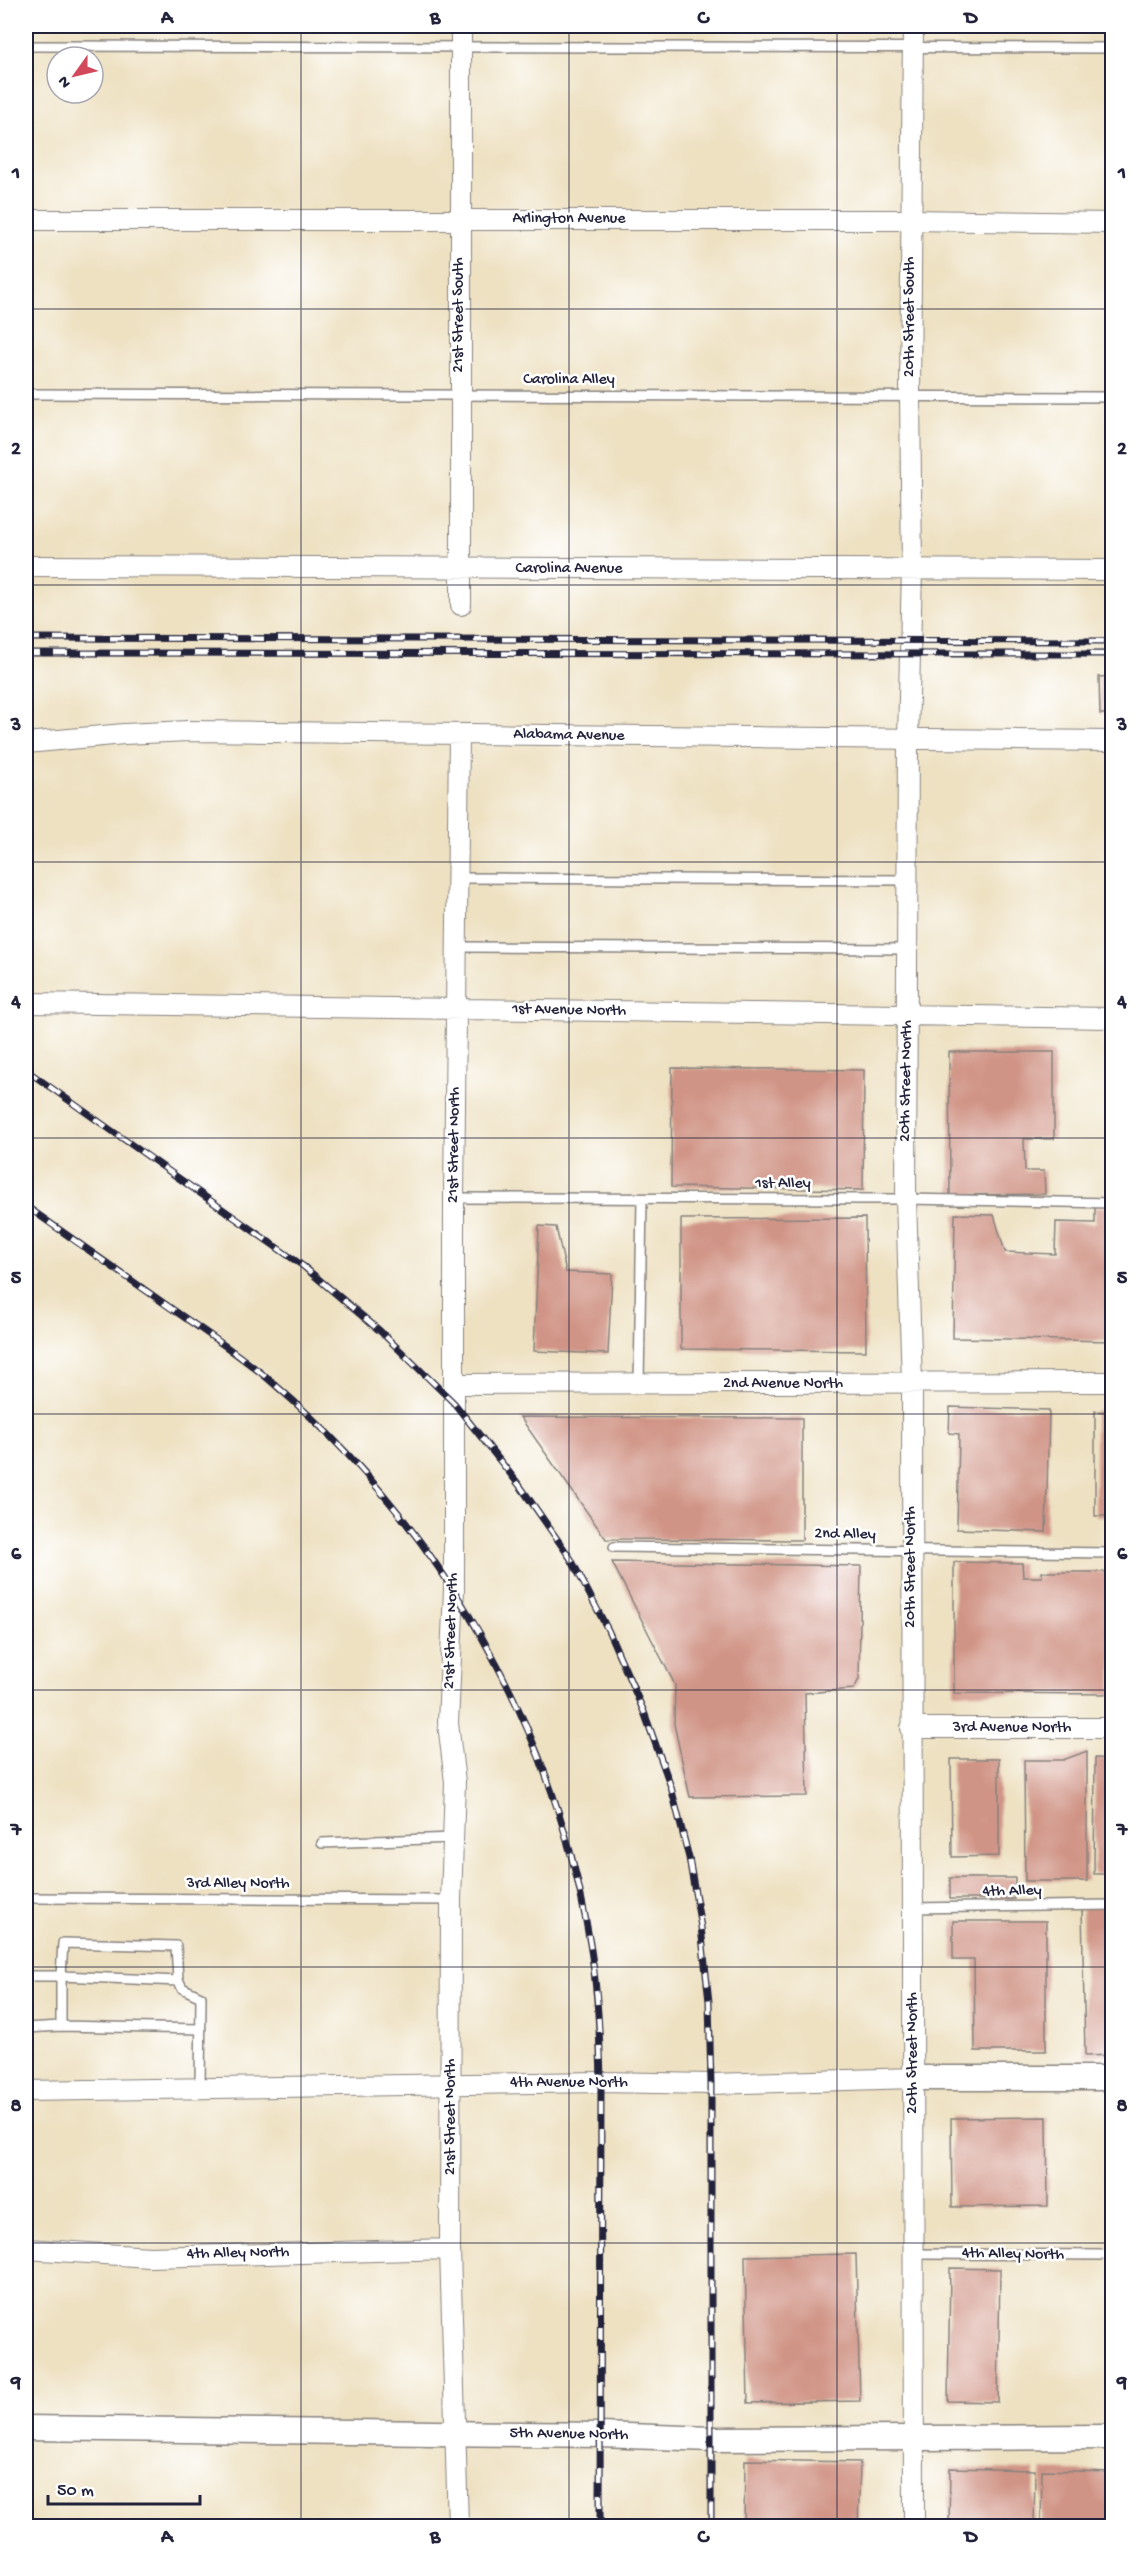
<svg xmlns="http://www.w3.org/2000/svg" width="1138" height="2552" font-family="'Gochi Hand',sans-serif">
<rect width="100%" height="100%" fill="#fff"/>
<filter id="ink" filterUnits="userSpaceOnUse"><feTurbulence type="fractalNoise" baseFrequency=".0167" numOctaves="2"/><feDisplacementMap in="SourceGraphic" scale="12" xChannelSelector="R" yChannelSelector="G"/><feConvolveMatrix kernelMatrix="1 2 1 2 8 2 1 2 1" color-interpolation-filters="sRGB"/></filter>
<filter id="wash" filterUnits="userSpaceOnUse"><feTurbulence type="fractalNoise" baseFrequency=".008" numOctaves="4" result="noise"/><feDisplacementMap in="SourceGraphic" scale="24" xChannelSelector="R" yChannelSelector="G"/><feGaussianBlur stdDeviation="1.35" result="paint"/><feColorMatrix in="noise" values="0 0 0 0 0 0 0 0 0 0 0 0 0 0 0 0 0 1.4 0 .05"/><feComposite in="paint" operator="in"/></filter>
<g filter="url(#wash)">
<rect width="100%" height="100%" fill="#eee1c2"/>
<g id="blocks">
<!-- building -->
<path fill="#d09486" d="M1112 676V714H1100L1099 677Z
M949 1052H1054V1139H1024L1025 1171H1044L1045 1194 950 1195Z
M672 1068 864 1070 863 1190 671 1187Z
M1095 1207H1112V1341L953 1338 955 1214 994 1215 1005 1252 1055 1254 1056 1222 1095 1223Z
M865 1218 866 1351 681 1349V1219Z
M539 1226 556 1227 566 1272 612 1274 608 1354 534 1351Z
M950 1407 1049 1410 1046 1532 957 1529 959 1434 949 1433Z
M1095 1411 1112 1412V1516H1095Z
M520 1417 802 1418V1540L606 1539Z
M612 1562 861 1566 859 1679 854 1689 805 1693 807 1796 690 1797 674 1724 675 1685Z
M954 1562 1022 1563 1023 1577H1042V1572H1112V1694L954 1693Z
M1087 1751V1881H1025L1024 1760H1063Z
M1095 1758 1112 1759V1874H1094Z
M951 1759H999V1856L952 1857Z
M950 1878H1015L1014 1899H950Z
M1082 1906H1112V2055L1085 2056Z
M953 1921H1046V2051H975L974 1960H953Z
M1047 2117 1048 2206 952 2207 951 2118Z
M856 2254 860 2401 748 2403 745 2256Z
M950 2268 1000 2269 998 2402 948 2401Z
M745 2460 860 2462 858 2526H744Z
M950 2468 1035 2470 1034 2526H949Z
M1042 2470 1112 2472V2526H1041Z"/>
</g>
</g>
<g filter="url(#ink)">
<use href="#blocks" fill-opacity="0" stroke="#88827e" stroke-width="1.5"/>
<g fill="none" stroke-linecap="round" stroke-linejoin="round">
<defs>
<path id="service" d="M26 46 1112 48
M26 394 1112 397
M458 878 908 880
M457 947 908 949
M454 1198 906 1199 1112 1203
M639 1384 642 1199
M614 1547 1112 1553
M322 1843 453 1838
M26 1898 451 1900
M912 1908 1112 1905
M26 1976H61V2026L26 2028
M179 1981 61 1976 63 1943 176 1946 178 1979 182 1988 201 1997 200 2088
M61 2026 200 2029
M913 2254 1112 2255"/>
<path id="minor" d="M913 26 910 396 912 568 908 740 906 1199 912 1383 914 2526
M26 220H911L1112 223
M26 566 1112 570
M461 605V26
M26 743 124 734 188 731 1112 741
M26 1003 1112 1018
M454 1384 1112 1382
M911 1728H1112
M26 2091 601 2082 711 2084 914 2078
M26 2249 150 2257 450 2249
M458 2526 450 2249 451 1900 455 1782 448 1723 454 1590V1198L459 735"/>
<path id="tertiary" d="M914 2078H1112
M26 2428 600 2435 712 2439 1112 2437"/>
</defs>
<!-- service casing -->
<use href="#service" stroke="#88827e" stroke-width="12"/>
<!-- minor casing -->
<use href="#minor" stroke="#88827e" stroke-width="22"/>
<!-- tertiary casing -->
<use href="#tertiary" stroke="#88827e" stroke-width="27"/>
<!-- service -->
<use href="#service" stroke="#fff" stroke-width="9"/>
<!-- minor -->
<use href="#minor" stroke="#fff" stroke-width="20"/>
<!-- tertiary -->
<use href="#tertiary" stroke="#fff" stroke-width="24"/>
<defs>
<path id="rail" d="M26 638 1112 641
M26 653 1112 654
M26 1070 303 1266 380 1331 454 1403 520 1486 571 1559 608 1630 644 1712 671 1787 689 1858 701 1927 709 2002 711 2084V2526
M26 1206C75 1241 125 1276 175 1311 208 1334 243 1357 273 1383 440 1526 555 1727 590 1944 598 1990 600 2036 601 2082L600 2526"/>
</defs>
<!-- rail casing -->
<use href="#rail" stroke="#22223b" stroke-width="7"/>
<!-- rail -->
<use href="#rail" stroke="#fff" stroke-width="4.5" stroke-dasharray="14" stroke-linecap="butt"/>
</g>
</g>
<!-- grid -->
<path fill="none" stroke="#22223b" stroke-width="1.5" stroke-opacity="0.55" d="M301 26V2526M569 26V2526M837 26V2526M26 309H1112M26 585H1112M26 862H1112M26 1138H1112M26 1414H1112M26 1690H1112M26 1967H1112M26 2243H1112"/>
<g text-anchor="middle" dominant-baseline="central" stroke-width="5" stroke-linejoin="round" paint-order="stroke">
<!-- street labels -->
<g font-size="16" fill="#22223b" stroke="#fff">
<text x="569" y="219">Arlington Avenue</text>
<text transform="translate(459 315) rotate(-90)">21st Street South</text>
<text transform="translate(910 317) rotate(-90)">20th Street South</text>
<text x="569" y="380">Carolina Alley</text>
<text x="569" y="569">Carolina Avenue</text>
<text transform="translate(569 736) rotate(1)">Alabama Avenue</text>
<text transform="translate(569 1011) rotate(1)">1st Avenue North</text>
<text transform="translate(907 1081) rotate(-89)">20th Street North</text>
<text transform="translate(455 1145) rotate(-89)">21st Street North</text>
<text x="783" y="1184">1st Alley</text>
<text x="783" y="1384">2nd Avenue North</text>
<text transform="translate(845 1535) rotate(1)">2nd Alley</text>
<text transform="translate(911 1567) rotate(-90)">20th Street North</text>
<text transform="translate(452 1631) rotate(-88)">21st Street North</text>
<text x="1012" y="1728">3rd Avenue North</text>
<text x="238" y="1884">3rd Alley North</text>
<text transform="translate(1012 1892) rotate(-1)">4th Alley</text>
<text transform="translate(913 2053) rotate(-90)">20th Street North</text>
<text x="569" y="2083">4th Avenue North</text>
<text transform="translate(451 2117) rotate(-90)">21st Street North</text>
<text transform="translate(238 2254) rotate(-1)">4th Alley North</text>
<text transform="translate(1013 2255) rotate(1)">4th Alley North</text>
<text transform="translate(569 2435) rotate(1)">5th Avenue North</text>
</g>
</g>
<!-- margin -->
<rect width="1138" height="2552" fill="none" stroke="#fff" stroke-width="66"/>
<!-- north arrow -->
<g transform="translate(75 75) rotate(236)"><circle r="28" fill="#ffffff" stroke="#a7a7b1" stroke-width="1.5"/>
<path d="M0-4.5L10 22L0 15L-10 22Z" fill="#d1495b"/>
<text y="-9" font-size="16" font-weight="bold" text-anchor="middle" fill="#22223b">N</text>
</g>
<!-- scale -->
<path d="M48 2495v9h152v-9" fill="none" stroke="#22223b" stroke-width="3"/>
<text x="57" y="2495" font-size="18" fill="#22223b" stroke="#ffffff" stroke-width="4.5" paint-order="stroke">50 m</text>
<rect x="33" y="33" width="1072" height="2486" fill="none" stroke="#22223b" stroke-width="2"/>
<g font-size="20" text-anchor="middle" font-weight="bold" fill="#22223b">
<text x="167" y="23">A</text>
<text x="435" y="23">B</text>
<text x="703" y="23">C</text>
<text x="971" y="23">D</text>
<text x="16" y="178">1</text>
<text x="1122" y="178">1</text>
<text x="16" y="454">2</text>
<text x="1122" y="454">2</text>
<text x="16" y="730">3</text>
<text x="1122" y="730">3</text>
<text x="16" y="1007">4</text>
<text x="1122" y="1007">4</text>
<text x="16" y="1283">5</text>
<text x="1122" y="1283">5</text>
<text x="16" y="1559">6</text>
<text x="1122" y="1559">6</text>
<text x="16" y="1835">7</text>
<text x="1122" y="1835">7</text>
<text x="16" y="2111">8</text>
<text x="1122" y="2111">8</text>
<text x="16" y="2388">9</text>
<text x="1122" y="2388">9</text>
<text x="167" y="2542">A</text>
<text x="435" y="2542">B</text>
<text x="703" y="2542">C</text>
<text x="971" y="2542">D</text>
</g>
</svg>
